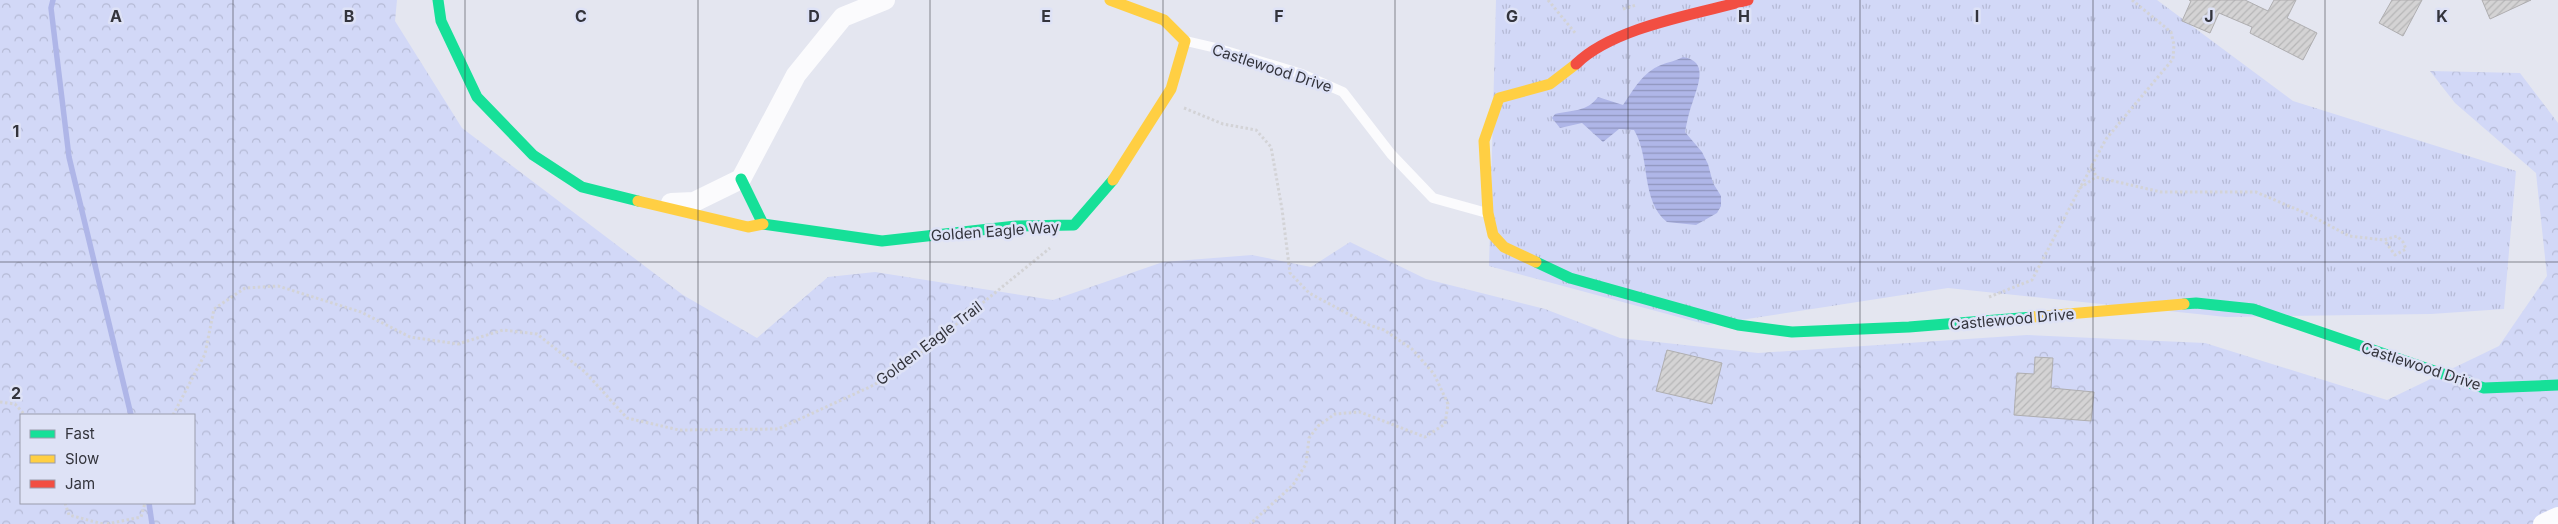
<svg xmlns="http://www.w3.org/2000/svg" width="2558" height="524" font-family="Inter,sans-serif">
<defs>
<pattern id="grass-tufts" width="24" height="20" patternUnits="userSpaceOnUse" patternTransform="scale(1.25)"><rect width="24" height="20" fill="#d2d8f7"/><path d="M3 7l-1-3M5 7V3M7 7l1-3M15 17l-1-3M17 17v-4M19 17l1-3" fill="none" stroke="#b5bad5"/></pattern>
<pattern id="forest-crowns" width="20" height="18" patternUnits="userSpaceOnUse" patternTransform="scale(1.25)"><rect width="20" height="18" fill="#d2d8f7"/><path d="M2 6a3 3 0 1 1 6 0M12 15a3 3 0 1 1 6 0" fill="none" stroke="#b5bad5"/></pattern>
<pattern id="water-rules" width="6" height="5" patternUnits="userSpaceOnUse" patternTransform="scale(1.25)"><rect width="6" height="5" fill="#afb6e8"/><path d="M0 2.5h6" fill="none" stroke="#8f95bd"/></pattern>
<pattern id="building-hatch" width="6" height="6" patternUnits="userSpaceOnUse" patternTransform="scale(1.25)"><rect width="6" height="6" fill="#d4d3d4"/><path d="M-1 1l2-2M0 6l6-6M5 7l2-2" fill="none" stroke="#b6b6b7"/></pattern>
</defs>
<rect width="100%" height="100%" fill="#e4e6f0"/>
<!-- grass -->
<path fill="url(#grass-tufts)" d="M1496 0H2157L2293 101 2516 171 2504 309 2431 314 2226 317 1948 288 1708 325 1489 266Z"/>
<!-- forest -->
<path fill="url(#forest-crowns)" fill-rule="evenodd" d="M0 0H397L395 21 462 128 683 295 757 338 828 277 875 272 1053 300 1163 262 1252 255 1311 267 1350 242 1426 279 1545 309 1620 338 1758 353 2027 335 2205 343 2387 400 2499 346 2547 276 2536 173 2455 103 2430 71 2520 73 2558 123V524H0ZM21 415H194V503H21Z"/>
<!-- water -->
<path fill="url(#water-rules)" d="M1683 57C1709 61 1698 85 1693 101 1689 111 1687 122 1685 132L1702 152 1708 164 1713 183 1721 196V206L1717 213 1696 225 1667 222C1640 200 1651 158 1634 130L1619 129 1603 142 1582 123 1560 128 1552 118 1555 114C1572 110 1587 112 1598 97L1623 105C1634 89 1643 72 1661 65 1668 62 1676 61 1683 57Z"/>
<g fill="none" stroke-linecap="round" stroke-linejoin="round">
<!-- stream -->
<path stroke="#afb6e8" stroke-width="5.5" d="M53 0 51 8 69 157 131 415
M149 503 152 524"/>
</g>
<!-- building -->
<path fill="url(#building-hatch)" stroke="#afaeb0" d="M2189 0H2245L2268 11 2274 0H2296L2287 18 2317 33 2303 60 2250 33 2252 27 2219 13 2210 33 2182 21 2191 1Z
M2392 0H2422L2403 36 2379 23Z
M2482 0H2531L2490 19Z
M1667 350 1722 363 1712 404 1656 391Z
M2035 357 2053 358 2051 388 2094 392 2091 421 2014 415 2017 373 2034 374Z"/>
<g fill="none" stroke-linecap="round" stroke-linejoin="round">
<!-- path -->
<path stroke="#d3d3d6" stroke-width="3" stroke-dasharray="2.5 2.5" stroke-linecap="butt" d="M1548 0 1576 34
M2132 0 2171 32 2174 45 2173 59 2106 139 2092 165 2096 177 2161 192H2256L2310 215 2349 236 2384 240 2397 236 2403 242 2406 249 2395 255 2384 240
M1623 9 1636 5
M1184 108 1223 124 1256 130 1271 147 1282 209 1290 273 1309 293 1369 325 1384 330 1412 349 1434 374 1448 404 1445 424 1425 437 1360 412 1335 414 1318 426 1309 438 1306 464 1293 485 1250 524
M2092 166 2080 188 2096 177
M1989 297 2032 280 2080 188
M0 402 15 404 25 415
M173 415 205 354 214 309 245 288 278 286 361 312 410 337 458 344 503 330 537 334 585 372 627 418 679 430 778 429 874 385 926 349 1050 248
M65 503 69 515 103 524
M107 524 141 517 145 503"/>
<!-- lane -->
<path stroke="#fbfbfd" stroke-width="10" d="M1186 41 1216 48 1302 74 1343 92 1391 154 1433 198 1487 213"/>
<!-- street -->
<path stroke="#fbfbfd" stroke-width="20" d="M671 203 694 202 741 179 796 75 843 17 885 0
M2543 524 2558 517"/>
<!-- fast -->
<path stroke="#16e098" stroke-width="11" d="M438 0 441 21 477 97 533 155 582 187 638 201
M741 179 763 224 882 241 1016 226 1074 225 1113 180
M1536 262 1570 278 1738 325 1792 332 1909 327 2033 317
M2184 304 2196 303 2253 309 2484 388 2558 385"/>
<!-- slow -->
<path stroke="#ffcf43" stroke-width="11" d="M1110 0 1164 20 1185 41 1171 89 1113 180
M638 201 748 227 763 224
M1536 262 1504 247 1493 235 1488 213 1484 141 1499 98 1550 84 1576 64
M2033 317 2184 304"/>
<!-- jam -->
<path stroke="#f24e42" stroke-width="11" d="M1576 64C1613 27 1697 14 1748 0"/>
</g>
<!-- grid -->
<path fill="none" stroke="#33343c" stroke-width="1" stroke-opacity="0.55" d="M233 0V524M465 0V524M698 0V524M930 0V524M1163 0V524M1395 0V524M1628 0V524M1860 0V524M2093 0V524M2325 0V524M0 262H2558"/>
<g text-anchor="middle" dominant-baseline="central" stroke-width="5" stroke-linejoin="round" paint-order="stroke">
<!-- street labels -->
<g font-size="15" fill="#33343c" stroke="#dee2f6">
<text transform="translate(1272 68) rotate(18)">Castlewood Drive</text>
<text transform="translate(995 231) rotate(-4)">Golden Eagle Way</text>
<text transform="translate(2012 319) rotate(-5)">Castlewood Drive</text>
<text transform="translate(929 343) rotate(-37)">Golden Eagle Trail</text>
<text transform="translate(2421 366) rotate(18)">Castlewood Drive</text>
</g>
</g>
<g font-size="16" text-anchor="middle" font-weight="bold" fill="#33343c" stroke="#dee2f6" stroke-width="5" stroke-linejoin="round" paint-order="stroke">
<text x="116" y="22">A</text>
<text x="349" y="22">B</text>
<text x="581" y="22">C</text>
<text x="814" y="22">D</text>
<text x="1046" y="22">E</text>
<text x="1279" y="22">F</text>
<text x="1512" y="22">G</text>
<text x="1744" y="22">H</text>
<text x="1977" y="22">I</text>
<text x="2209" y="22">J</text>
<text x="2442" y="22">K</text>
<text x="16" y="137">1</text>
<text x="16" y="399">2</text>
</g>
<!-- legend -->
<rect x="20" y="414" width="175" height="90" fill="#dee2f6" stroke="#9a9cac"/>
<rect x="30" y="430" width="25" height="8" fill="#16e098" stroke="#9a9cac"/>
<text x="65" y="439" font-size="15" fill="#33343c">Fast</text>
<rect x="30" y="455" width="25" height="8" fill="#ffcf43" stroke="#9a9cac"/>
<text x="65" y="464" font-size="15" fill="#33343c">Slow</text>
<rect x="30" y="480" width="25" height="8" fill="#f24e42" stroke="#9a9cac"/>
<text x="65" y="489" font-size="15" fill="#33343c">Jam</text>
</svg>
